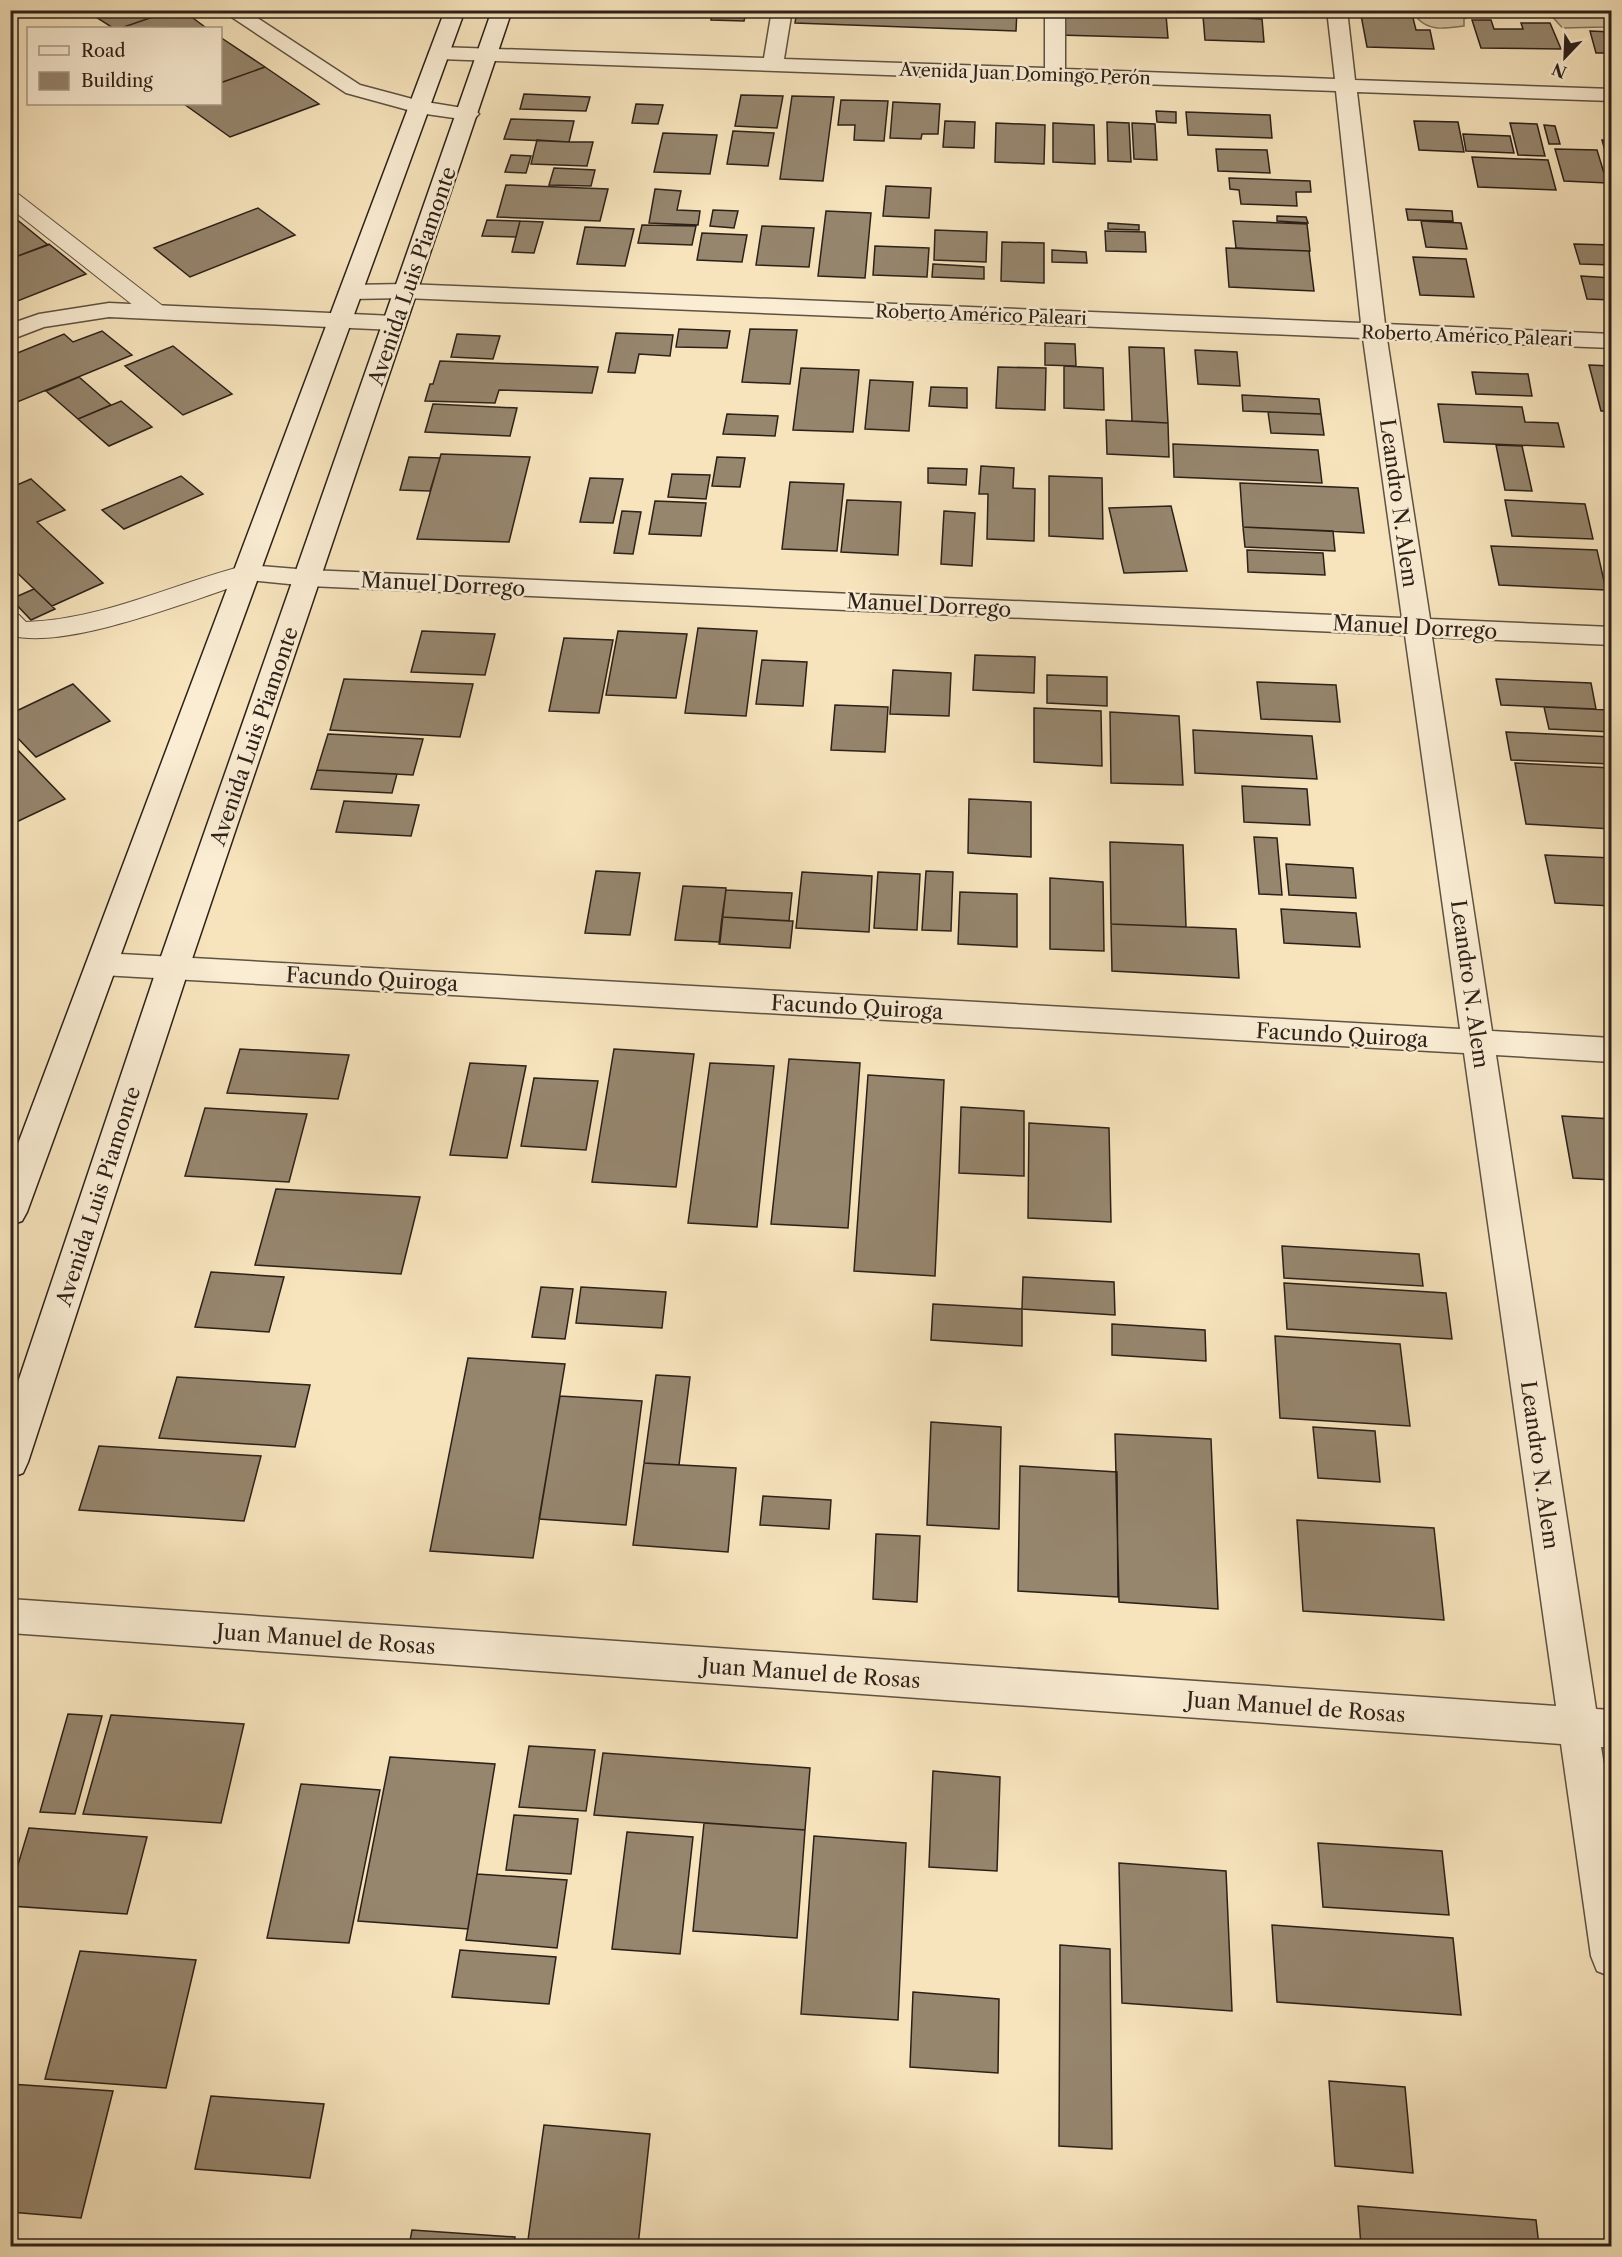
<svg xmlns="http://www.w3.org/2000/svg" width="1622" height="2257" font-family="'Libre Caslon Text',serif">
<rect width="100%" height="100%" fill="#f7e4bd"/>
<filter id="stains"><feTurbulence type="fractalNoise" baseFrequency=".00333" numOctaves="4"/><feColorMatrix values="0 0 0 0 .2 0 0 0 0 .09 0 0 0 0 .02 0 0 0 .5 -.17"/></filter>
<radialGradient id="worn" r=".72"><stop offset=".6" stop-color="#630" stop-opacity="0"/><stop offset="1" stop-color="#630" stop-opacity=".3"/></radialGradient>
<!-- green -->
<path fill="#d4c3a1" stroke="#80725d" stroke-width="1.5" d="M1418 11 1611 10V15L1604 27 1563 28C1558 24 1554 17 1550 15 1534 7 1478 10 1464 19V26C1447 28 1431 32 1418 19Z"/>
<!-- building -->
<path fill="#96866e" stroke="#2c2119" stroke-width="1.5" d="M101 10H173L121 28H113L91 14Z
M173 10H182L205 27 121 28Z
M713 10H747L744 21 711 20Z
M797 10H1017L1016 31 795 23Z
M1360 10H1411L1416 30H1430L1434 49 1367 47Z
M1058 12 1166 15 1168 38 1058 35Z
M1203 16 1262 19 1264 42 1205 40Z
M1472 20H1491L1494 29H1523L1521 23H1550L1561 49 1481 48Z
M1590 31 1612 32V53H1596Z
M220 37 265 67 220 83Z
M265 67 319 104 230 137 184 104H220V83Z
M524 94 590 97 586 111 520 109Z
M741 95 783 96 777 128 735 126Z
M792 96 834 97 823 181 780 179Z
M841 100 888 101 884 141 854 140 855 125H838Z
M893 102 940 104 938 134H922L921 139 890 138Z
M636 104 663 105 658 124 632 123Z
M1156 111 1176 112V123L1157 122Z
M1186 112 1270 115 1272 138 1188 135Z
M511 119 574 121 569 142 504 139Z
M945 121 975 122 974 148 943 147Z
M1414 121 1458 122 1464 152 1419 150Z
M1107 122 1129 123 1131 162 1108 161Z
M996 123 1045 125 1044 164 995 162Z
M1053 123 1094 125 1095 164 1053 162Z
M1132 123 1155 124 1157 160 1134 159Z
M1510 123 1537 124 1545 156 1518 155Z
M1544 125 1555 126 1560 144H1549Z
M733 131 774 133 768 166 727 164Z
M663 133 717 135 710 174 654 172Z
M1463 134 1510 136 1514 153 1466 151Z
M537 140 569 142H593L587 166 531 164Z
M1602 140 1612 141V161H1608Z
M1216 149 1267 150 1270 173 1218 171Z
M1555 149 1597 150 1607 183 1564 181Z
M511 155 531 156 526 173 505 172Z
M1472 157 1548 160 1556 190 1478 187Z
M554 168 595 170 591 186 549 185Z
M1229 178 1310 181 1311 192H1296L1297 206 1241 204 1239 190 1230 189Z
M506 185 608 189 600 221 497 217Z
M886 186 931 188 929 218 883 216Z
M655 189 681 191 677 210 700 211 698 225 649 223Z
M258 208 295 235 190 277 154 248Z
M1406 209 1452 211 1453 221 1408 220Z
M713 210 738 211 734 228 710 226Z
M826 211 871 213 865 278 818 276Z
M10 214 48 245 10 259Z
M1277 216 1306 217 1308 223 1277 221Z
M487 220 520 221 516 237 482 236Z
M520 221 543 222 534 253 512 252Z
M1233 221 1307 224 1310 251 1236 248Z
M1421 221 1461 223 1467 249 1426 247Z
M1108 223 1139 225V230L1108 229Z
M642 225 696 226 692 245 638 243Z
M762 226 814 228 809 267 756 265Z
M585 227 634 229 625 266 577 264Z
M935 230 987 232 986 262 934 260Z
M1105 231 1145 232 1146 252 1106 251Z
M702 233 747 235 742 262 697 260Z
M1002 242 1044 243V283L1001 281Z
M49 244 86 274 10 304V259Z
M1574 244 1612 245V265L1580 264Z
M875 246 929 248 927 277 873 275Z
M1226 248 1309 251 1314 291 1229 287Z
M1052 250 1086 252 1087 263 1052 262Z
M1413 257 1466 259 1474 297 1420 295Z
M933 264 984 267V279L932 277Z
M1581 276 1612 278V300L1587 299Z
M679 329 730 331 727 348 676 347Z
M750 329 797 330 790 384 742 382Z
M102 331 132 355 10 405V356L64 334 73 342Z
M616 333 673 335 670 356 639 354 635 373 608 372Z
M457 334 500 336 493 359 451 357Z
M1045 343 1075 344 1076 366 1045 365Z
M173 346 232 394 183 415 125 366Z
M1129 347 1164 348 1168 423 1132 421Z
M1195 350 1237 352 1240 386 1198 384Z
M440 361 598 367 592 393 499 390 495 403 425 401 430 384H433Z
M1589 365 1612 366V411H1601Z
M1064 366 1103 368 1104 410 1064 408Z
M998 367 1046 368 1045 410 996 408Z
M801 368 859 370 853 432 793 430Z
M1472 372 1528 374 1532 396 1476 394Z
M79 377 111 405 78 419 46 391Z
M870 380 913 382 909 431 865 429Z
M931 387 967 388V408L929 406Z
M1242 395 1319 399 1321 414 1243 411Z
M121 401 152 427 109 446 78 419Z
M433 404 517 408 510 436 425 432Z
M1438 404 1522 407 1525 422 1558 423 1564 447 1444 442Z
M1268 412 1321 414 1324 435 1271 433Z
M727 414 778 416 775 436 723 434Z
M1106 420 1168 423 1169 457 1107 454Z
M1173 444 1318 450 1322 483 1174 477Z
M1496 445 1522 446 1532 491 1505 490Z
M441 454 530 457 509 542 417 539Z
M409 457 440 458 430 491 400 490Z
M717 457 745 458 740 487 712 486Z
M981 466 1014 468 1013 488 1035 489 1034 541 987 539 988 494H979Z
M928 468 967 469 966 485 928 483Z
M672 474 710 475 706 499 668 497Z
M181 476 203 494 124 529 102 510Z
M1049 476 1102 478 1103 539 1049 536Z
M590 478 623 479 613 523 580 522Z
M31 479 65 510 37 522 103 583 52 606 10 566V488Z
M790 482 844 484 837 551 782 549Z
M1240 483 1358 488 1364 533 1243 527Z
M847 500 901 502 898 555 841 552Z
M1505 500 1585 504 1593 539 1512 536Z
M655 501 706 503 701 536 649 534Z
M1171 506 1187 571 1124 573 1109 508Z
M622 511 641 512 633 554 614 553Z
M944 511 975 513 972 566 941 564Z
M1243 527 1333 531 1335 551 1245 547Z
M1491 546 1597 550 1606 590 1499 585Z
M1247 550 1323 553 1325 575 1248 572Z
M34 589 55 609 31 620 11 599Z
M698 628 757 631 746 716 685 713Z
M422 631 495 634 485 675 411 672Z
M618 631 687 634 676 698 606 695Z
M564 638 613 640 599 713 549 711Z
M975 655 1035 657 1034 693 973 690Z
M762 660 807 662 803 706 756 704Z
M893 670 951 673 949 716 890 714Z
M1047 675 1107 677V706L1047 703Z
M344 679 473 684 460 737 330 730Z
M1496 679 1591 683 1596 709 1501 705Z
M1257 682 1336 685 1340 722 1261 719Z
M73 684 110 721 36 757 10 730V714Z
M835 705 888 707 885 752 831 750Z
M1544 707 1610 710 1612 732 1549 729Z
M1034 708 1101 711 1102 766 1034 762Z
M1110 712 1179 716 1183 785 1111 783Z
M1193 730 1312 736 1317 779 1195 773Z
M1506 732 1612 737V764L1511 760Z
M328 734 423 739 413 775 317 770Z
M10 742 65 799 10 825Z
M1515 763 1612 768V829L1526 824Z
M317 770 397 774 392 793 311 789Z
M1242 786 1307 789 1310 825 1244 822Z
M969 799 1031 802V857L968 853Z
M344 801 419 805 411 836 336 832Z
M1254 837 1277 838 1282 895 1259 894Z
M1110 842 1183 845 1186 927 1111 924Z
M1545 855 1612 858V906L1555 903Z
M1286 864 1353 868 1356 898 1289 895Z
M596 871 640 873 630 935 585 933Z
M926 871 953 872 951 931 922 930Z
M802 872 872 876 869 932 796 928Z
M878 872 920 874 917 930 874 928Z
M1050 878 1103 882 1104 951 1050 949Z
M683 886 726 888 720 942 675 940Z
M726 890 792 893 789 921 722 917Z
M960 892 1017 894V947L958 944Z
M1281 909 1356 913 1360 947 1284 943Z
M722 917 793 921 790 948 719 944Z
M1111 924 1236 929 1239 978 1112 971Z
M240 1049 349 1055 338 1099 227 1093Z
M614 1049 694 1054 676 1187 592 1182Z
M789 1059 860 1063 848 1228 771 1224Z
M470 1063 526 1066 507 1158 450 1155Z
M710 1063 774 1066 757 1227 688 1223Z
M868 1075 944 1080 935 1276 854 1271Z
M534 1078 598 1081 586 1150 521 1146Z
M961 1107 1024 1111V1176L959 1173Z
M205 1108 307 1114 289 1182 185 1176Z
M1562 1116 1612 1119V1180L1573 1178Z
M1029 1123 1109 1128 1111 1222 1028 1218Z
M276 1189 420 1197 401 1274 255 1265Z
M1282 1246 1419 1254 1423 1286 1284 1278Z
M211 1272 284 1277 269 1332 195 1327Z
M1023 1277 1114 1282 1115 1315 1022 1309Z
M1284 1283 1446 1293 1452 1339 1287 1329Z
M541 1287 573 1289 565 1339 532 1337Z
M581 1287 666 1292 662 1328 576 1323Z
M933 1304 1022 1309V1346L931 1340Z
M1112 1324 1205 1330 1206 1361 1112 1355Z
M1275 1336 1400 1344 1410 1426 1280 1418Z
M468 1358 565 1364 533 1558 430 1551Z
M656 1375 690 1377 679 1465 644 1463Z
M177 1377 310 1385 295 1447 159 1438Z
M560 1396 642 1401 626 1525 539 1519Z
M931 1422 1001 1427 999 1529 927 1525Z
M1313 1427 1375 1431 1380 1482 1318 1478Z
M1115 1434 1211 1439 1218 1609 1119 1602Z
M99 1446 261 1456 244 1521 79 1510Z
M644 1463 736 1468 728 1552 633 1545Z
M1020 1466 1117 1472 1118 1597 1018 1591Z
M763 1496 831 1500 829 1529 760 1525Z
M1297 1520 1434 1528 1444 1620 1303 1611Z
M876 1534 920 1536 917 1602 873 1599Z
M68 1714 102 1716 75 1814 40 1812Z
M111 1715 244 1724 221 1823 83 1814Z
M529 1746 595 1750 586 1811 519 1807Z
M603 1753 810 1768 805 1830 594 1815Z
M390 1757 495 1764 468 1929 358 1921Z
M933 1771 1000 1777 997 1871 929 1867Z
M301 1784 380 1790 349 1943 267 1938Z
M514 1815 578 1819 571 1874 506 1870Z
M704 1823 805 1830 797 1938 693 1931Z
M29 1828 147 1837 127 1914 10 1906V1891Z
M627 1832 693 1837 680 1954 612 1949Z
M814 1836 906 1843 898 2020 801 2014Z
M1318 1843 1442 1851 1449 1915 1323 1907Z
M1119 1863 1226 1871 1232 2011 1122 2003Z
M477 1874 567 1880 557 1948 466 1940Z
M1272 1925 1453 1938 1461 2015 1277 2002Z
M1060 1945 1110 1949 1112 2149 1059 2146Z
M460 1950 556 1957 549 2004 452 1997Z
M80 1951 196 1960 166 2088 45 2079Z
M913 1992 999 1999 998 2073 910 2067Z
M1329 2081 1405 2087 1413 2173 1335 2166Z
M10 2084 113 2091 81 2218 10 2212Z
M211 2096 324 2104 310 2178 195 2169Z
M544 2125 650 2134 638 2246 528 2240Z
M1358 2206 1536 2220 1539 2246H1361Z
M412 2230 515 2237 514 2246H409Z"/>
<g fill="none" stroke-linecap="round" stroke-linejoin="round">
<defs>
<path id="lane" d="M10 191 17 193 164 307 167 312 164 317 156 319 148 317 10 208Z
M247 565 256 567 260 573 256 579C200 597 65 652 10 635V613L19 615 26 622C105 619 172 584 247 565Z"/>
<path id="street" d="M221 10H245L360 85 420 101 475 110 479 114 475 118 468 120 419 113 346 93Z
M772 10H792L784 59 1045 68V10H1065V69L1335 79 1327 10H1347L1355 80 1612 89V101L1357 92 1385 324 1612 334V348L1387 339 1430 619 1612 627V645L1432 637 1492 1031 1612 1038V1062L1496 1055 1596 1709 1612 1710V1748L1601 1747 1612 1813V1977L1597 1971 1591 1956 1561 1744 10 1633V1599L1556 1706 1464 1053 102 975 91 972 86 964 91 956 102 953 1460 1029 1405 635 309 586 238 579 234 573 238 567 247 565 309 570 1402 618 1363 338 405 298 351 299 343 297 339 292 343 287 351 285 405 284 1361 323 1336 91 439 59 432 57 429 53 432 49 439 47 764 58Z
M109 303 394 316 402 318 406 323 402 328 394 330 109 317 44 327 10 340V324L39 314Z"/>
<path id="secondary" d="M445 10H465L27 1212 22 1221 10 1225V1165Z
M492 10H512L189 968 28 1462 23 1473 10 1478V1406L157 968Z"/>
</defs>
<!-- lane casing -->
<use href="#lane" stroke="#5f5242" stroke-width="2"/>
<!-- street casing -->
<use href="#street" stroke="#5f5242" stroke-width="3"/>
<!-- secondary casing -->
<use href="#secondary" stroke="#2c2119" stroke-width="3"/>
<!-- lane -->
<use href="#lane" fill="#faedd4" fill-rule="evenodd"/>
<!-- street -->
<use href="#street" fill="#faedd4" fill-rule="evenodd"/>
<!-- secondary -->
<use href="#secondary" fill="#faedd4" fill-rule="evenodd"/>
</g>
<g text-anchor="middle" dominant-baseline="central" stroke-width="5" stroke-linejoin="round" paint-order="stroke">
<!-- far-street labels -->
<g font-size="18" fill="#2c2119" stroke="#faedd4">
<text transform="translate(1025 74) rotate(2)">Avenida Juan Domingo Perón</text>
<text transform="translate(981 315) rotate(2)">Roberto Américo Paleari</text>
<text transform="translate(1467 336) rotate(2)">Roberto Américo Paleari</text>
</g>
<!-- street labels -->
<g font-size="21" fill="#2c2119" stroke="#faedd4">
<text transform="translate(412 276) rotate(-71)">Avenida Luis Piamonte</text>
<text transform="translate(1399 503) rotate(82)">Leandro N. Alem</text>
<text transform="translate(443 584) rotate(3)">Manuel Dorrego</text>
<text transform="translate(929 605) rotate(3)">Manuel Dorrego</text>
<text transform="translate(1415 627) rotate(3)">Manuel Dorrego</text>
<text transform="translate(254 736) rotate(-71)">Avenida Luis Piamonte</text>
<text transform="translate(372 979) rotate(3)">Facundo Quiroga</text>
<text transform="translate(1470 984) rotate(82)">Leandro N. Alem</text>
<text transform="translate(857 1007) rotate(3)">Facundo Quiroga</text>
<text transform="translate(1342 1035) rotate(3)">Facundo Quiroga</text>
<text transform="translate(98 1196) rotate(-72)">Avenida Luis Piamonte</text>
<text transform="translate(1540 1465) rotate(82)">Leandro N. Alem</text>
<text transform="translate(326 1639) rotate(4)">Juan Manuel de Rosas</text>
<text transform="translate(811 1673) rotate(4)">Juan Manuel de Rosas</text>
<text transform="translate(1296 1707) rotate(4)">Juan Manuel de Rosas</text>
</g>
</g>
<!-- margin -->
<rect width="1622" height="2257" fill="none" stroke="#f7e4bd" stroke-width="36"/>
<rect x="12" y="12" width="1598" height="2233" fill="none" stroke="#2c2119" stroke-width="3"/>
<rect x="18" y="18" width="1586" height="2221" fill="none" stroke="#2c2119" stroke-width="1.5"/>
<!-- legend -->
<rect x="27" y="27" width="195" height="78" fill="#faedd4" stroke="#a89b89" stroke-width="1.5"/>
<rect x="39" y="46" width="30" height="9" fill="#faedd4" stroke="#a89b89" stroke-width="1.5"/>
<text x="81" y="57" font-size="18" fill="#2c2119">Road</text>
<rect x="39" y="72" width="30" height="18" fill="#96866e" stroke="#a89b89" stroke-width="1.5"/>
<text x="81" y="87" font-size="18" fill="#2c2119">Building</text>
<!-- north arrow -->
<g transform="translate(1565 57) rotate(203)" stroke="#faedd4" stroke-width="4.5" paint-order="stroke">
<path d="M0-4.5L10 22L0 15L-10 22Z" fill="#2c2119"/>
<text y="-9" font-size="16" font-weight="bold" text-anchor="middle" fill="#2c2119">N</text>
</g>
<rect width="100%" height="100%" filter="url(#stains)"/>
<rect width="100%" height="100%" fill="url(#worn)"/>
</svg>
